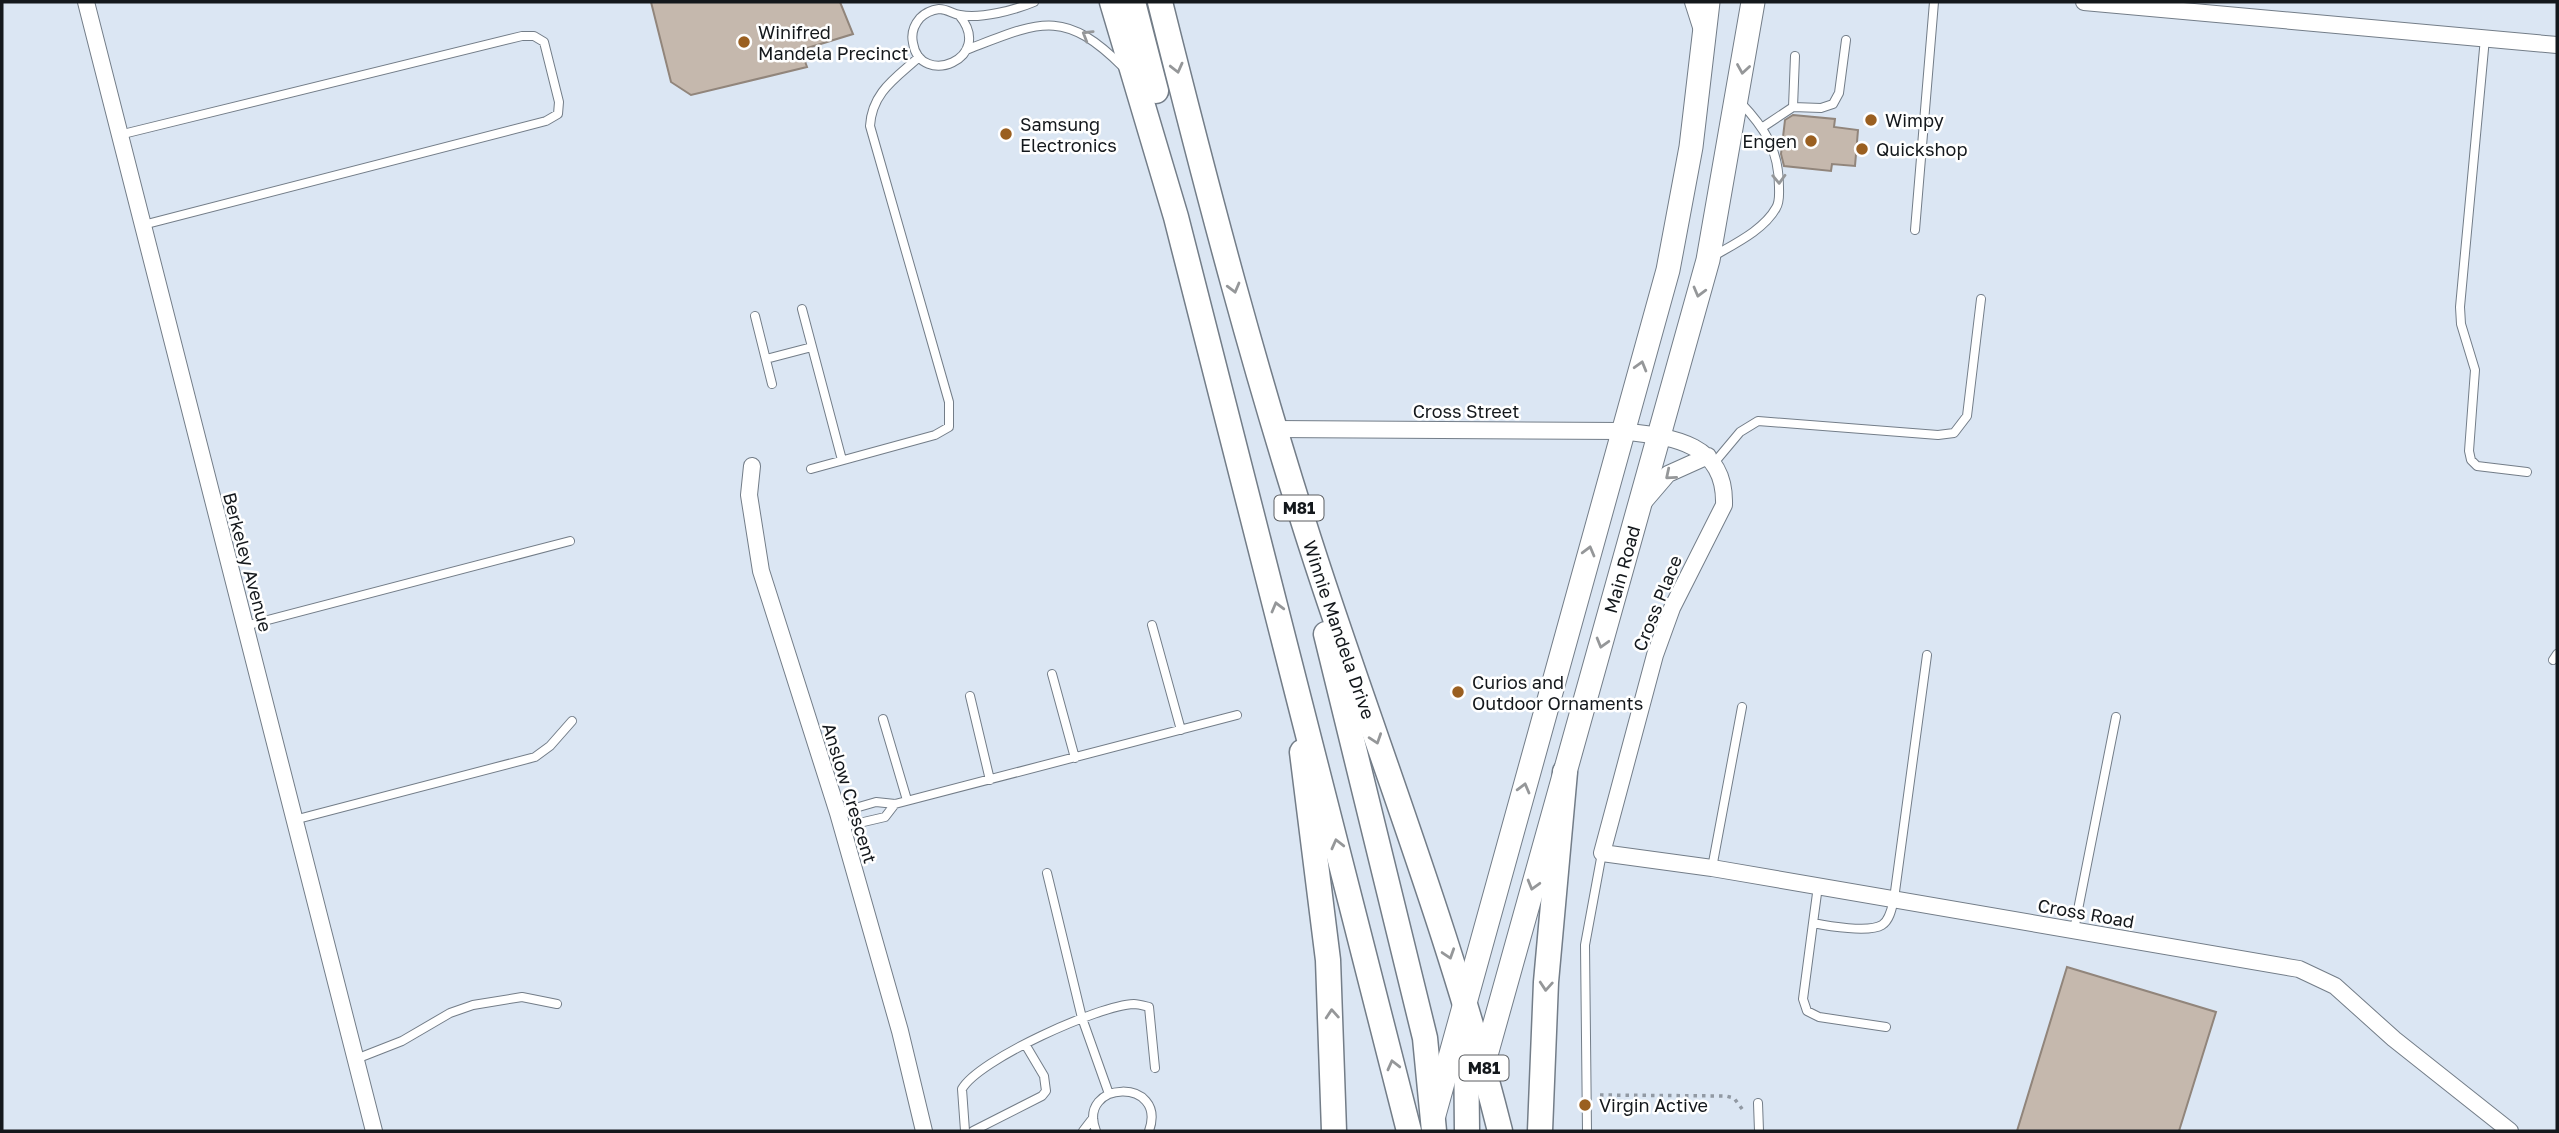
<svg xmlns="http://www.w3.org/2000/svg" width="2559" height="1133" font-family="'Golos Text',sans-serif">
<rect width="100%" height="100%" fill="#dbe6f3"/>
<!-- building -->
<path fill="#c5b8ad" stroke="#91857b" stroke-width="2" d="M651 2H840L853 34 801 50 807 67 691 95 671 82Z
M1793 115 1835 119 1834 127 1858 130 1855 166 1832 164 1831 171 1784 166 1781 154 1785 120Z
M2067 967 2216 1012 2179 1131H2017Z"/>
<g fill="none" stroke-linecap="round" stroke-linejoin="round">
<defs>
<path id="lane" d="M959 15C996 59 920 88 913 43 911 34 914 25 920 18 925 13 932 10 939 9 948 9 952 14 960 15 981 19 1015 10 1034 2
M2485 38 2460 307 2461 324 2475 370 2469 451 2471 460 2477 466 2527 472
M966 50C1039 22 1063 7 1123 67
M1793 107 1821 108 1833 104 1839 93 1846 40
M1763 127 1793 107 1795 56
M119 135 522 36H534L544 42 559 102 558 114 546 121 143 225
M1915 230 1934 2
M1712 257C1734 244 1764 230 1776 208 1780 202 1779 194 1779 187 1779 150 1765 128 1740 102
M802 309 842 460
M755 316 772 384
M766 359 812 347
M1714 463 1740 432 1758 421 1938 435 1954 433 1967 416 1981 299
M811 469 935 435 949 427V402L870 126C872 92 896 78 919 57
M1152 625 1181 730
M245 626 570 541
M2553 660 2557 654
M1052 674 1075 758
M970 696 990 780
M883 719 907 800
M838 813 876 802 895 804 1237 715
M294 820 535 757 550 746 572 721
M842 827 885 817 895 804
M1712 868 1742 707
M1047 873 1082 1018 1109 1094
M1813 923 1818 886
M2074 930 2116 717
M1886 1027 1819 1017 1807 1011 1803 999 1813 923C1828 926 1869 933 1882 925 1890 920 1892 907 1894 899L1927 655
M356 1059 402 1041 450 1013 473 1005 522 997 557 1004
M1758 1103 1759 1131
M965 1131 962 1089C978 1060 1099 1005 1134 1004 1138 1004 1145 1006 1149 1007L1155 1068
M973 1131 1042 1096 1046 1091 1044 1076 1025 1044
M1083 1131 1093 1118
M1096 1131C1076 1080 1168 1077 1149 1131
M1587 1131 1585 945 1602 853"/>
<path id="street" d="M86 2 374 1131
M1693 2 1701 27
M2084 2 2557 45
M1273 429 1622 431C1671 437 1726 442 1724 505L1672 608 1655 655 1602 853 1712 868 2299 969 2335 986 2394 1039 2510 1131
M752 466 749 495 761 571 838 813 900 1031 924 1131
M1644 502 1668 474 1708 456"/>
<g id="secondary">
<path id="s1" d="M1481 1073 1708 260 1753 2"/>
<path d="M1434 1115 1668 270 1691 147 1708 2"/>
</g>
<g id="primary">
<path d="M1112 2 1176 217 1409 1131"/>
<path d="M1133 2 1156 91"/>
<path id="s2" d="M1160 2C1207 190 1256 377 1316 561 1378 751 1452 938 1500 1131"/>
<path d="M1326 634 1425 1038 1434 1131"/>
<path d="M1302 752 1328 960 1334 1131"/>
<path d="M1466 1034 1467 1131"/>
<path d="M1540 1131 1546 982 1565 772"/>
</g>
</defs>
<!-- lane casing -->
<use href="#lane" stroke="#737d88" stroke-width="10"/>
<!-- street casing -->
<use href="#street" stroke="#737d88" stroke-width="18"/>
<!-- secondary casing -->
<use href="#secondary" stroke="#737d88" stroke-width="25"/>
<!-- primary casing -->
<use href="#primary" stroke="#737d88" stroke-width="27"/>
<!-- path -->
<path stroke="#9199a3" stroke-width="3.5" stroke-dasharray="3.5 5" stroke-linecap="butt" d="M1600 1095 1726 1096 1734 1098 1745 1113"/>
<!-- lane -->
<use href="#lane" stroke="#fff" stroke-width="8"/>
<!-- street -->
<use href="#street" stroke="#fff" stroke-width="16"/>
<!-- secondary -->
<use href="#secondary" stroke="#fff" stroke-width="23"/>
<!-- primary -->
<use href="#primary" stroke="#fff" stroke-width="24"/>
</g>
<!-- one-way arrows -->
<defs><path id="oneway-chevron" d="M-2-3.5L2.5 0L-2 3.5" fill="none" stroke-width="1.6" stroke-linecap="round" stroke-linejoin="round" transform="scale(1.75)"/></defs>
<g stroke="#959799">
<use href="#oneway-chevron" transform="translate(1087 35) rotate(-149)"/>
<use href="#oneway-chevron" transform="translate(1177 68) rotate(76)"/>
<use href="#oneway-chevron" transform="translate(1743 69) rotate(99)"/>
<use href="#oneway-chevron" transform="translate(1779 179) rotate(88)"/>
<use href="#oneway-chevron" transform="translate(1234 288) rotate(75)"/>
<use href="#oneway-chevron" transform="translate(1699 292) rotate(105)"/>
<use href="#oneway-chevron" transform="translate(1641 366) rotate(-74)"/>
<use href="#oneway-chevron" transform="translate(1670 475) rotate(140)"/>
<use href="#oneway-chevron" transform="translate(1589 551) rotate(-75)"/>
<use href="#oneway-chevron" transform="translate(1277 607) rotate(-105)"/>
<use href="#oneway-chevron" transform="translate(1602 643) rotate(106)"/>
<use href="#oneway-chevron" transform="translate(1376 739) rotate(71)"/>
<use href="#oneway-chevron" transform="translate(1524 788) rotate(-75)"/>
<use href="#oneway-chevron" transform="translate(1337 844) rotate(-104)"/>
<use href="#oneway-chevron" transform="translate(1533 885) rotate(106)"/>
<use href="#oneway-chevron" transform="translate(1449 954) rotate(72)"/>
<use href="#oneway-chevron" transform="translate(1546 986) rotate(94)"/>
<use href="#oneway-chevron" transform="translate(1332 1014) rotate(-94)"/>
<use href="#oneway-chevron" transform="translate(1393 1065) rotate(-104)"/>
</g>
<!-- markers -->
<g fill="#9a5f20" stroke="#fff" stroke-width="2.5">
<circle cx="744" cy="42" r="7"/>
<circle cx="1871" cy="120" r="7"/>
<circle cx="1006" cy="134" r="7"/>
<circle cx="1811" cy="141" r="7"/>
<circle cx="1862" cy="149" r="7"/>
<circle cx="1458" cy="692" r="7"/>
<circle cx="1585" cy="1105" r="7"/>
</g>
<g text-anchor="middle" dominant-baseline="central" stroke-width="5" stroke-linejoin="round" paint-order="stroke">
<!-- shield labels -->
<g fill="#fff" stroke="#5a5d60" stroke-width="2">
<rect x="1274.5" y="495.5" width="49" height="25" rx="5"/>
<rect x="1459.5" y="1055.5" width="49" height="25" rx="5"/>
</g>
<g font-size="16" font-weight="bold" fill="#14181c">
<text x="1299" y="508">M81</text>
<text x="1484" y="1068">M81</text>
</g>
<!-- poi labels -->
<g font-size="18" fill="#14181c" stroke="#fff" text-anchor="start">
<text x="758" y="32">Winifred<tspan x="758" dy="21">Mandela Precinct</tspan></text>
<text x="1885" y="120">Wimpy</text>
<text x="1020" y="124">Samsung<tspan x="1020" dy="21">Electronics</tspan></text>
<text x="1797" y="141" text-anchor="end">Engen</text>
<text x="1876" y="149">Quickshop</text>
<text x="1472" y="682">Curios and<tspan x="1472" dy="21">Outdoor Ornaments</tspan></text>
<text x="1599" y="1105">Virgin Active</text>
</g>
<!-- street labels -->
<g font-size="18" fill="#14181c" stroke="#fff">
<text x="1466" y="411">Cross Street</text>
<text transform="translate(248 562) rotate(75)">Berkeley Avenue</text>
<text stroke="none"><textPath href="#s1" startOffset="523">Main Road</textPath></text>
<text transform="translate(1657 603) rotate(-68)">Cross Place</text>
<text stroke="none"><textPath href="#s2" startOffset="653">Winnie Mandela Drive</textPath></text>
<text transform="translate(850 793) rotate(73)">Anslow Crescent</text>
<text transform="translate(2086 913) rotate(10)">Cross Road</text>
</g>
</g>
<!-- border -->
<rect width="2559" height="1133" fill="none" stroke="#14181c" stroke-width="7"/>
</svg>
